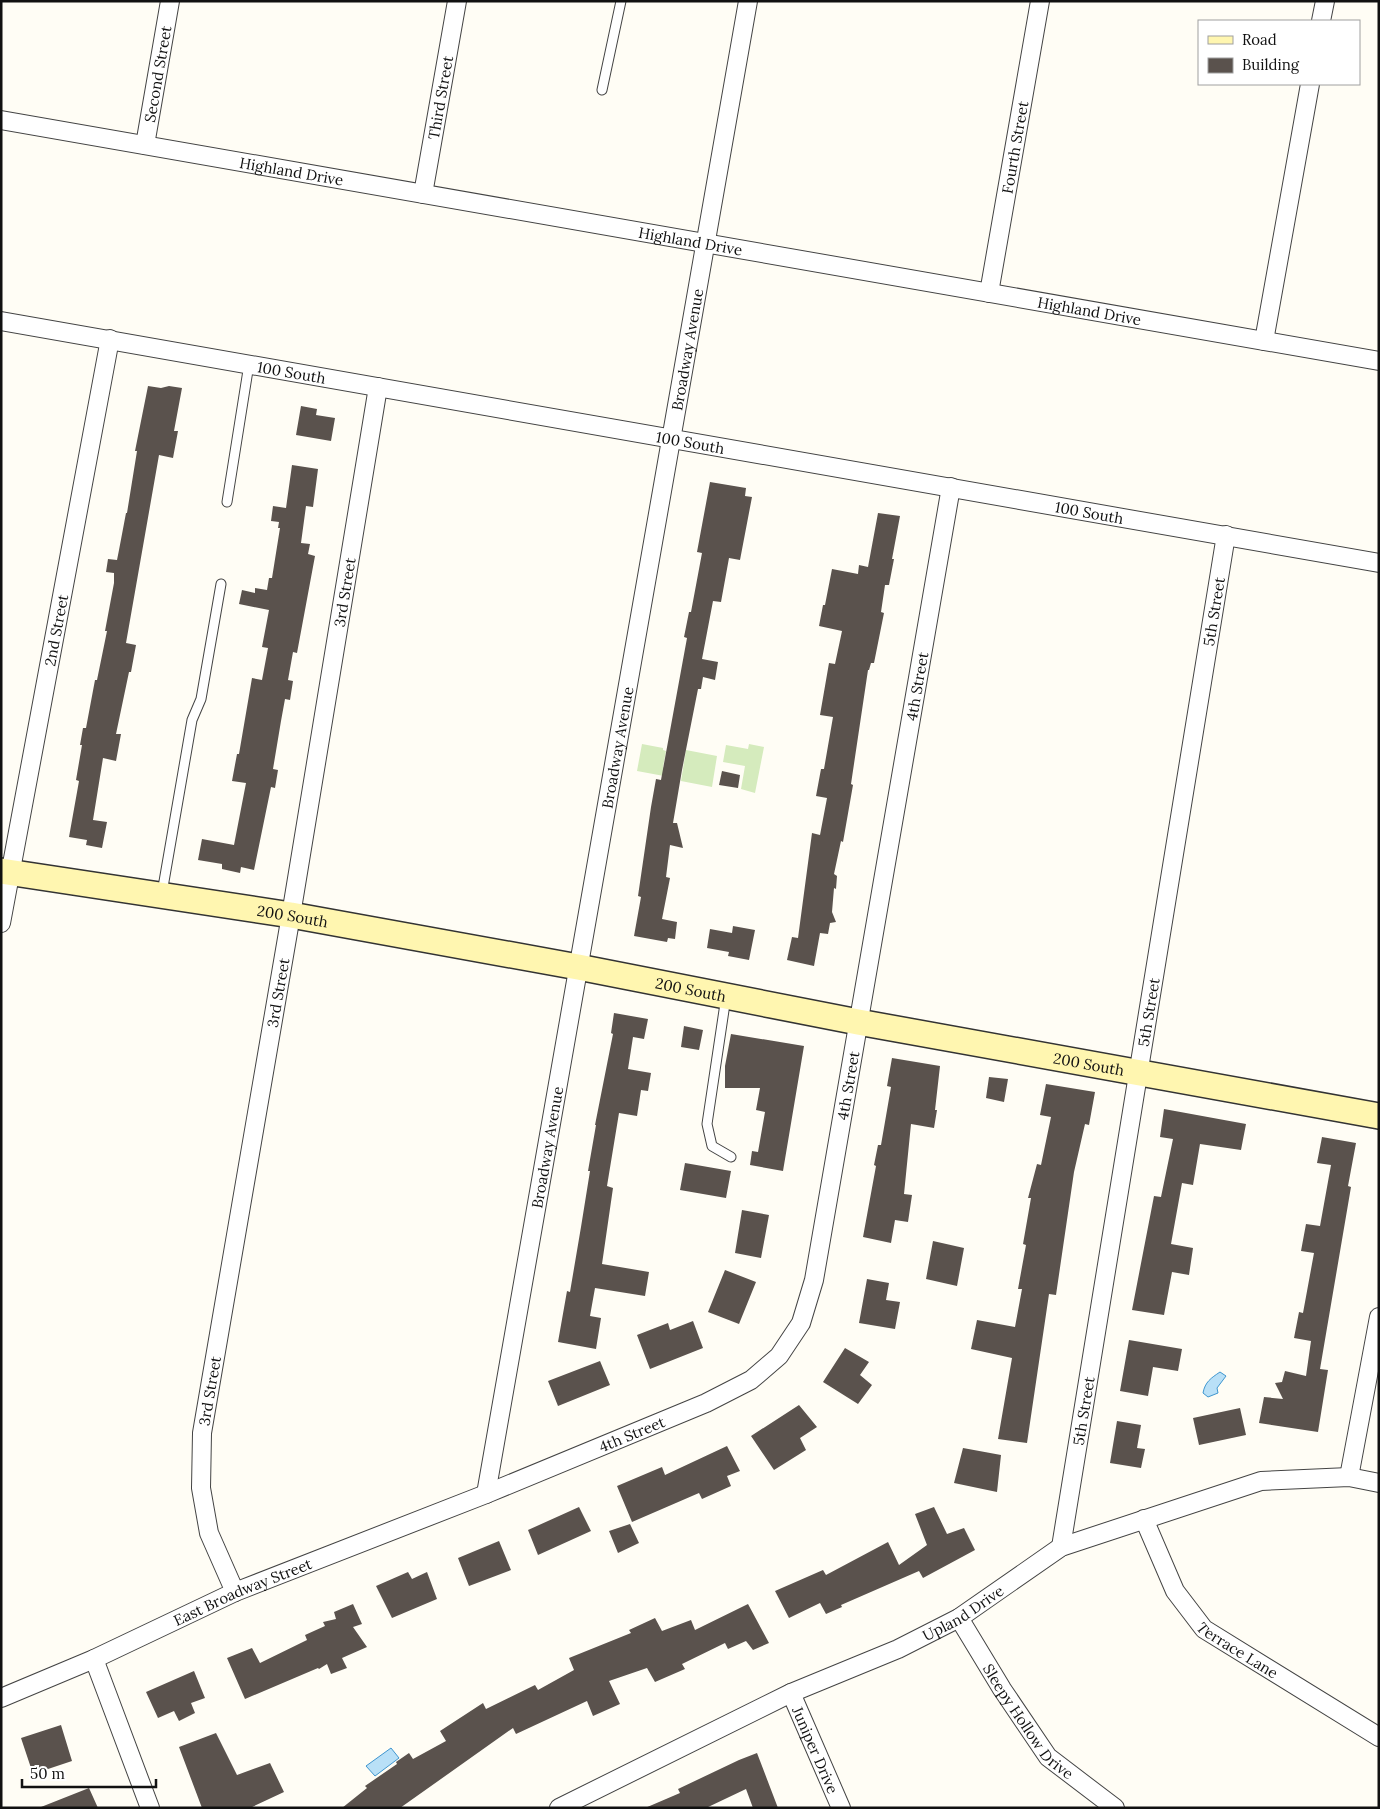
<svg xmlns="http://www.w3.org/2000/svg" width="1380" height="1809" font-family="Lora,serif">
<rect width="100%" height="100%" fill="#fffdf5"/>
<!-- green -->
<path fill="#d5ebbd" d="M642 744 663 748V750L666 751 663 767 665 768 664 776 637 771Z
M749 744 764 747 755 793 741 789 745 766 723 762 726 745 748 749Z
M686 750 717 756 712 787 681 781Z"/>
<!-- water -->
<path fill="#b9e0f7" stroke="#3f96cf" d="M1220 1372 1226 1376 1217 1388 1218 1393 1208 1397 1203 1393C1205 1382 1211 1378 1220 1372Z
M391 1748 399 1758 375 1776 366 1766Z"/>
<!-- building -->
<path fill="#5a524d" d="M148 386 161 388 169 386 182 388 174 431H178L173 458 159 455 126 643 136 645 131 672H129L116 734H121L116 761 103 758 93 820 107 822 102 848 86 845 87 840 69 837 79 781 76 780 82 745H80L83 728H86L95 680H97L107 631H105L114 583V573L106 572 108 559 117 560 119 550 126 513H127L137 451H135Z
M301 406 317 409 316 415 335 418 331 441 296 435Z
M292 465 318 469 313 507 306 506 301 543 310 544 308 554 315 556 297 653 293 652 288 680 293 681 290 700 285 699 281 721 273 769 278 770 275 788 271 787 254 870 241 867 240 873 222 869V864L198 860 202 839 234 845 246 783 232 781 237 754H239L252 678 262 680 268 648 262 647 269 610 239 604 242 590 255 593V588L267 590 269 578H272L280 528H278L279 522 271 521 273 506 286 508Z
M710 482 746 488 745 496 752 497 740 560 729 558 721 602 713 601 702 659 718 662 715 680 703 677 701 689H698L682 770 673 823H677L683 848 670 845 666 877 670 878 662 919 677 922 675 939 668 938 667 942 634 936 641 897 638 896 651 807 656 779 661 780 687 638 684 637 689 612H691L702 553 697 552Z
M878 513 900 516 892 559H894L889 585H885L881 612 884 613 874 663H871L869 670H868L851 784 853 785 843 842 841 841 834 874 837 876 836 889 834 888 832 912 836 922 830 923 828 934 820 933 814 966 787 960 792 937 798 938 812 833 820 835 827 798 816 796 821 769H824L833 717 820 715 829 663 835 664 842 631 819 626 823 605H825L832 569 858 574 859 565 868 567Z
M722 771 740 775 738 788 719 785Z
M733 926 755 930 749 960 728 956 729 952 707 948 710 929 732 933Z
M614 1013 648 1019 644 1039 633 1037 628 1069 651 1073 648 1091 641 1090 637 1116 619 1113 607 1186 613 1188 602 1264 649 1272 645 1296 595 1288 590 1316 601 1318 596 1349 558 1342 567 1291 570 1292 581 1227 590 1171H588L596 1125H595L613 1034 611 1033Z
M684 1026 703 1030 699 1050 681 1047Z
M731 1034 804 1046 783 1171 750 1165 752 1151 758 1152 765 1112 756 1110 760 1088H725V1066Z
M892 1058 940 1066 935 1110H937L934 1128 911 1124 904 1194 912 1195 908 1222 895 1220 891 1243 863 1237 876 1166 874 1165 878 1145H881L891 1087 887 1086Z
M989 1077 1008 1079 1004 1102 986 1098Z
M1046 1084 1095 1092 1089 1125 1085 1124 1074 1172 1056 1295 1049 1294 1027 1443 998 1439 1012 1358 971 1349 977 1320 1015 1327 1022 1289H1018L1026 1245 1023 1244 1031 1198H1028L1037 1164 1041 1165 1051 1117 1040 1115Z
M1164 1109 1246 1124 1241 1150 1200 1144 1193 1185 1182 1183 1171 1244 1193 1248 1189 1275 1172 1272 1164 1315 1132 1310 1154 1196 1161 1197 1173 1139 1160 1137Z
M1322 1137 1356 1143 1348 1186 1351 1187 1320 1369 1328 1370 1318 1432 1259 1423 1264 1397 1283 1399 1275 1383 1282 1382 1285 1371 1306 1376 1311 1341 1294 1338 1299 1312 1303 1313 1314 1253 1301 1251 1306 1224 1320 1226 1331 1165 1317 1163Z
M685 1163 731 1171 726 1198 680 1190Z
M742 1210 769 1215 761 1258 735 1253Z
M933 1241 964 1248 957 1286 926 1279Z
M725 1270 756 1282 739 1324 708 1312Z
M867 1279 889 1283 886 1300 900 1302 895 1329 859 1323Z
M693 1321 703 1348 650 1369 637 1335 668 1323 670 1330Z
M1129 1340 1182 1349 1178 1371 1153 1367 1148 1396 1120 1391Z
M845 1348 869 1362 860 1375 872 1385 858 1404 823 1382Z
M600 1361 610 1385 558 1406 548 1381Z
M799 1405 817 1427 800 1438 806 1450 774 1470 751 1436Z
M1240 1408 1246 1435 1199 1445 1193 1418Z
M1117 1421 1141 1425 1137 1448 1145 1449 1141 1468 1110 1463Z
M727 1446 740 1471 727 1476 731 1486 702 1499 699 1493 632 1522 617 1486 662 1467 665 1475Z
M963 1448 1001 1455 997 1492 954 1483Z
M579 1507 591 1531 538 1555 528 1530Z
M934 1507 947 1534 964 1528 975 1550 923 1578 919 1571 841 1605 842 1607 826 1614 820 1603 789 1618 775 1591 823 1570 826 1575 888 1542 899 1565 927 1545 915 1514Z
M630 1524 639 1543 618 1553 609 1531Z
M499 1541 511 1570 469 1586 458 1558Z
M408 1572 412 1579 427 1572 437 1599 392 1618 376 1586Z
M353 1604 362 1624 353 1627 367 1647 342 1658 347 1668 331 1674 327 1664 319 1669 318 1668 245 1699 227 1658 252 1648 260 1663 307 1640 305 1635 325 1626 323 1622 336 1619 334 1612Z
M748 1604 769 1643 753 1650 746 1641 728 1649 725 1643 682 1664 685 1669 655 1682 647 1668 609 1681 620 1704 593 1716 587 1701 516 1734 513 1728 400 1808H342L367 1788 365 1786 397 1764 396 1762 409 1753 413 1759 446 1741 440 1731 483 1703 486 1709 535 1685 538 1690 574 1670 569 1658 631 1633 629 1630 655 1618 662 1631 691 1620 695 1630Z
M194 1671 205 1698 191 1703 195 1713 179 1721 174 1711 158 1718 146 1692Z
M61 1725 72 1761 33 1774 21 1738Z
M216 1733 237 1775 270 1763 284 1792 250 1808H202L179 1747Z
M757 1753 778 1808H753L746 1789 706 1808H645L680 1793 678 1789 739 1760Z
M89 1788 98 1808H41V1807Z"/>
<g fill="none" stroke-linecap="round" stroke-linejoin="round">
<defs>
<path id="lane" d="M602 90 621 1
M227 502 249 364
M162 893 192 720 201 699 221 584
M726 997 707 1124 712 1146 731 1157"/>
<g id="street">
<path d="M1321 21 1325 1"/>
<path id="s1" d="M1 120 1379 361"/>
<path id="s2" d="M145 145 170 1"/>
<path id="s3" d="M423 194 457 1"/>
<path id="s4" d="M989 293 1040 1"/>
<path id="s5" d="M1 321 1379 563"/>
<path d="M1264 341 1310 84"/>
<path id="s6" d="M1 923 110 339"/>
<path d="M1349 1477 1379 1317"/>
<path id="s7" d="M486 1494 748 1"/>
<path id="s8" d="M1144 1519 1175 1591 1204 1629 1379 1737"/>
<path id="s9" d="M1061 1547 1226 535"/>
<path id="s10" d="M235 1592 209 1533 201 1488 202 1433 291 915 378 387"/>
<path id="s11" d="M959 1618 1002 1689 1048 1757 1115 1808"/>
<path d="M94 1659 150 1808"/>
<path id="s12" d="M791 1693 841 1808"/>
<path id="s13" d="M1 1698 94 1659 235 1592 486 1494 706 1403 751 1380 779 1356 801 1323 814 1280 951 487"/>
<path id="s14" d="M559 1808 791 1693 898 1649 959 1618 1061 1547 1261 1481 1349 1477 1379 1483"/>
</g>
<g id="secondary">
<path id="s15" d="M1 871 291 915 578 967 858 1022 1379 1116"/>
</g>
</defs>
<!-- lane casing -->
<use href="#lane" stroke="#444" stroke-width="11"/>
<!-- street casing -->
<use href="#street" stroke="#444" stroke-width="20"/>
<!-- secondary casing -->
<use href="#secondary" stroke="#333" stroke-width="28"/>
<!-- lane -->
<use href="#lane" stroke="#fff" stroke-width="9"/>
<!-- street -->
<use href="#street" stroke="#fff" stroke-width="18"/>
<!-- secondary -->
<use href="#secondary" stroke="#fff6b0" stroke-width="25"/>
</g>
<g text-anchor="middle" dominant-baseline="central" stroke-width="5" stroke-linejoin="round" paint-order="stroke">
<!-- street labels -->
<g font-size="15" fill="#111" stroke="#fff">
<text stroke="none"><textPath href="#s2" startOffset="72">Second Street</textPath></text>
<text stroke="none"><textPath href="#s3" startOffset="98">Third Street</textPath></text>
<text stroke="none"><textPath href="#s4" startOffset="148">Fourth Street</textPath></text>
<text stroke="none"><textPath href="#s1" startOffset="295">Highland Drive</textPath></text>
<text stroke="none"><textPath href="#s1" startOffset="700">Highland Drive</textPath></text>
<text stroke="none"><textPath href="#s1" startOffset="1105">Highland Drive</textPath></text>
<text stroke="none"><textPath href="#s7" startOffset="1162">Broadway Avenue</textPath></text>
<text stroke="none"><textPath href="#s5" startOffset="295">100 South</textPath></text>
<text stroke="none"><textPath href="#s5" startOffset="700">100 South</textPath></text>
<text stroke="none"><textPath href="#s5" startOffset="1105">100 South</textPath></text>
<text stroke="none"><textPath href="#s10" startOffset="1018">3rd Street</textPath></text>
<text stroke="none"><textPath href="#s9" startOffset="948">5th Street</textPath></text>
<text stroke="none"><textPath href="#s6" startOffset="298">2nd Street</textPath></text>
<text stroke="none"><textPath href="#s13" startOffset="1539">4th Street</textPath></text>
<text stroke="none"><textPath href="#s7" startOffset="758">Broadway Avenue</textPath></text>
<text stroke="none"><textPath href="#s15" startOffset="295">200 South</textPath></text>
<text stroke="none"><textPath href="#s15" startOffset="700">200 South</textPath></text>
<text stroke="none"><textPath href="#s10" startOffset="612">3rd Street</textPath></text>
<text stroke="none"><textPath href="#s9" startOffset="542">5th Street</textPath></text>
<text stroke="none"><textPath href="#s15" startOffset="1105">200 South</textPath></text>
<text stroke="none"><textPath href="#s13" startOffset="1134">4th Street</textPath></text>
<text stroke="none"><textPath href="#s7" startOffset="352">Broadway Avenue</textPath></text>
<text stroke="none"><textPath href="#s10" startOffset="208">3rd Street</textPath></text>
<text stroke="none"><textPath href="#s9" startOffset="138">5th Street</textPath></text>
<text stroke="none"><textPath href="#s13" startOffset="684">4th Street</textPath></text>
<text stroke="none"><textPath href="#s13" startOffset="264">East Broadway Street</textPath></text>
<text stroke="none"><textPath href="#s14" startOffset="449">Upland Drive</textPath></text>
<text stroke="none"><textPath href="#s8" startOffset="166">Terrace Lane</textPath></text>
<text stroke="none"><textPath href="#s11" startOffset="125">Sleepy Hollow Drive</textPath></text>
<text stroke="none"><textPath href="#s12" startOffset="62">Juniper Drive</textPath></text>
</g>
</g>
<!-- border -->
<rect width="1380" height="1809" fill="none" stroke="#111111" stroke-width="5"/>
<!-- legend -->
<rect x="1198" y="20" width="162" height="65" fill="#ffffff" stroke="#a0a0a0"/>
<rect x="1208" y="36" width="25" height="8" fill="#fff6b0" stroke="#a0a0a0"/>
<text x="1242" y="45" font-size="15" fill="#111111">Road</text>
<rect x="1208" y="58" width="25" height="15" fill="#5a524d" stroke="#a0a0a0"/>
<text x="1242" y="70" font-size="15" fill="#111111">Building</text>
<!-- scale -->
<path d="M22 1779v8h134v-8" fill="none" stroke="#111111" stroke-width="2.5"/>
<text x="30" y="1779" font-size="15" fill="#111111" stroke="#ffffff" stroke-width="4" paint-order="stroke">50 m</text>
</svg>
